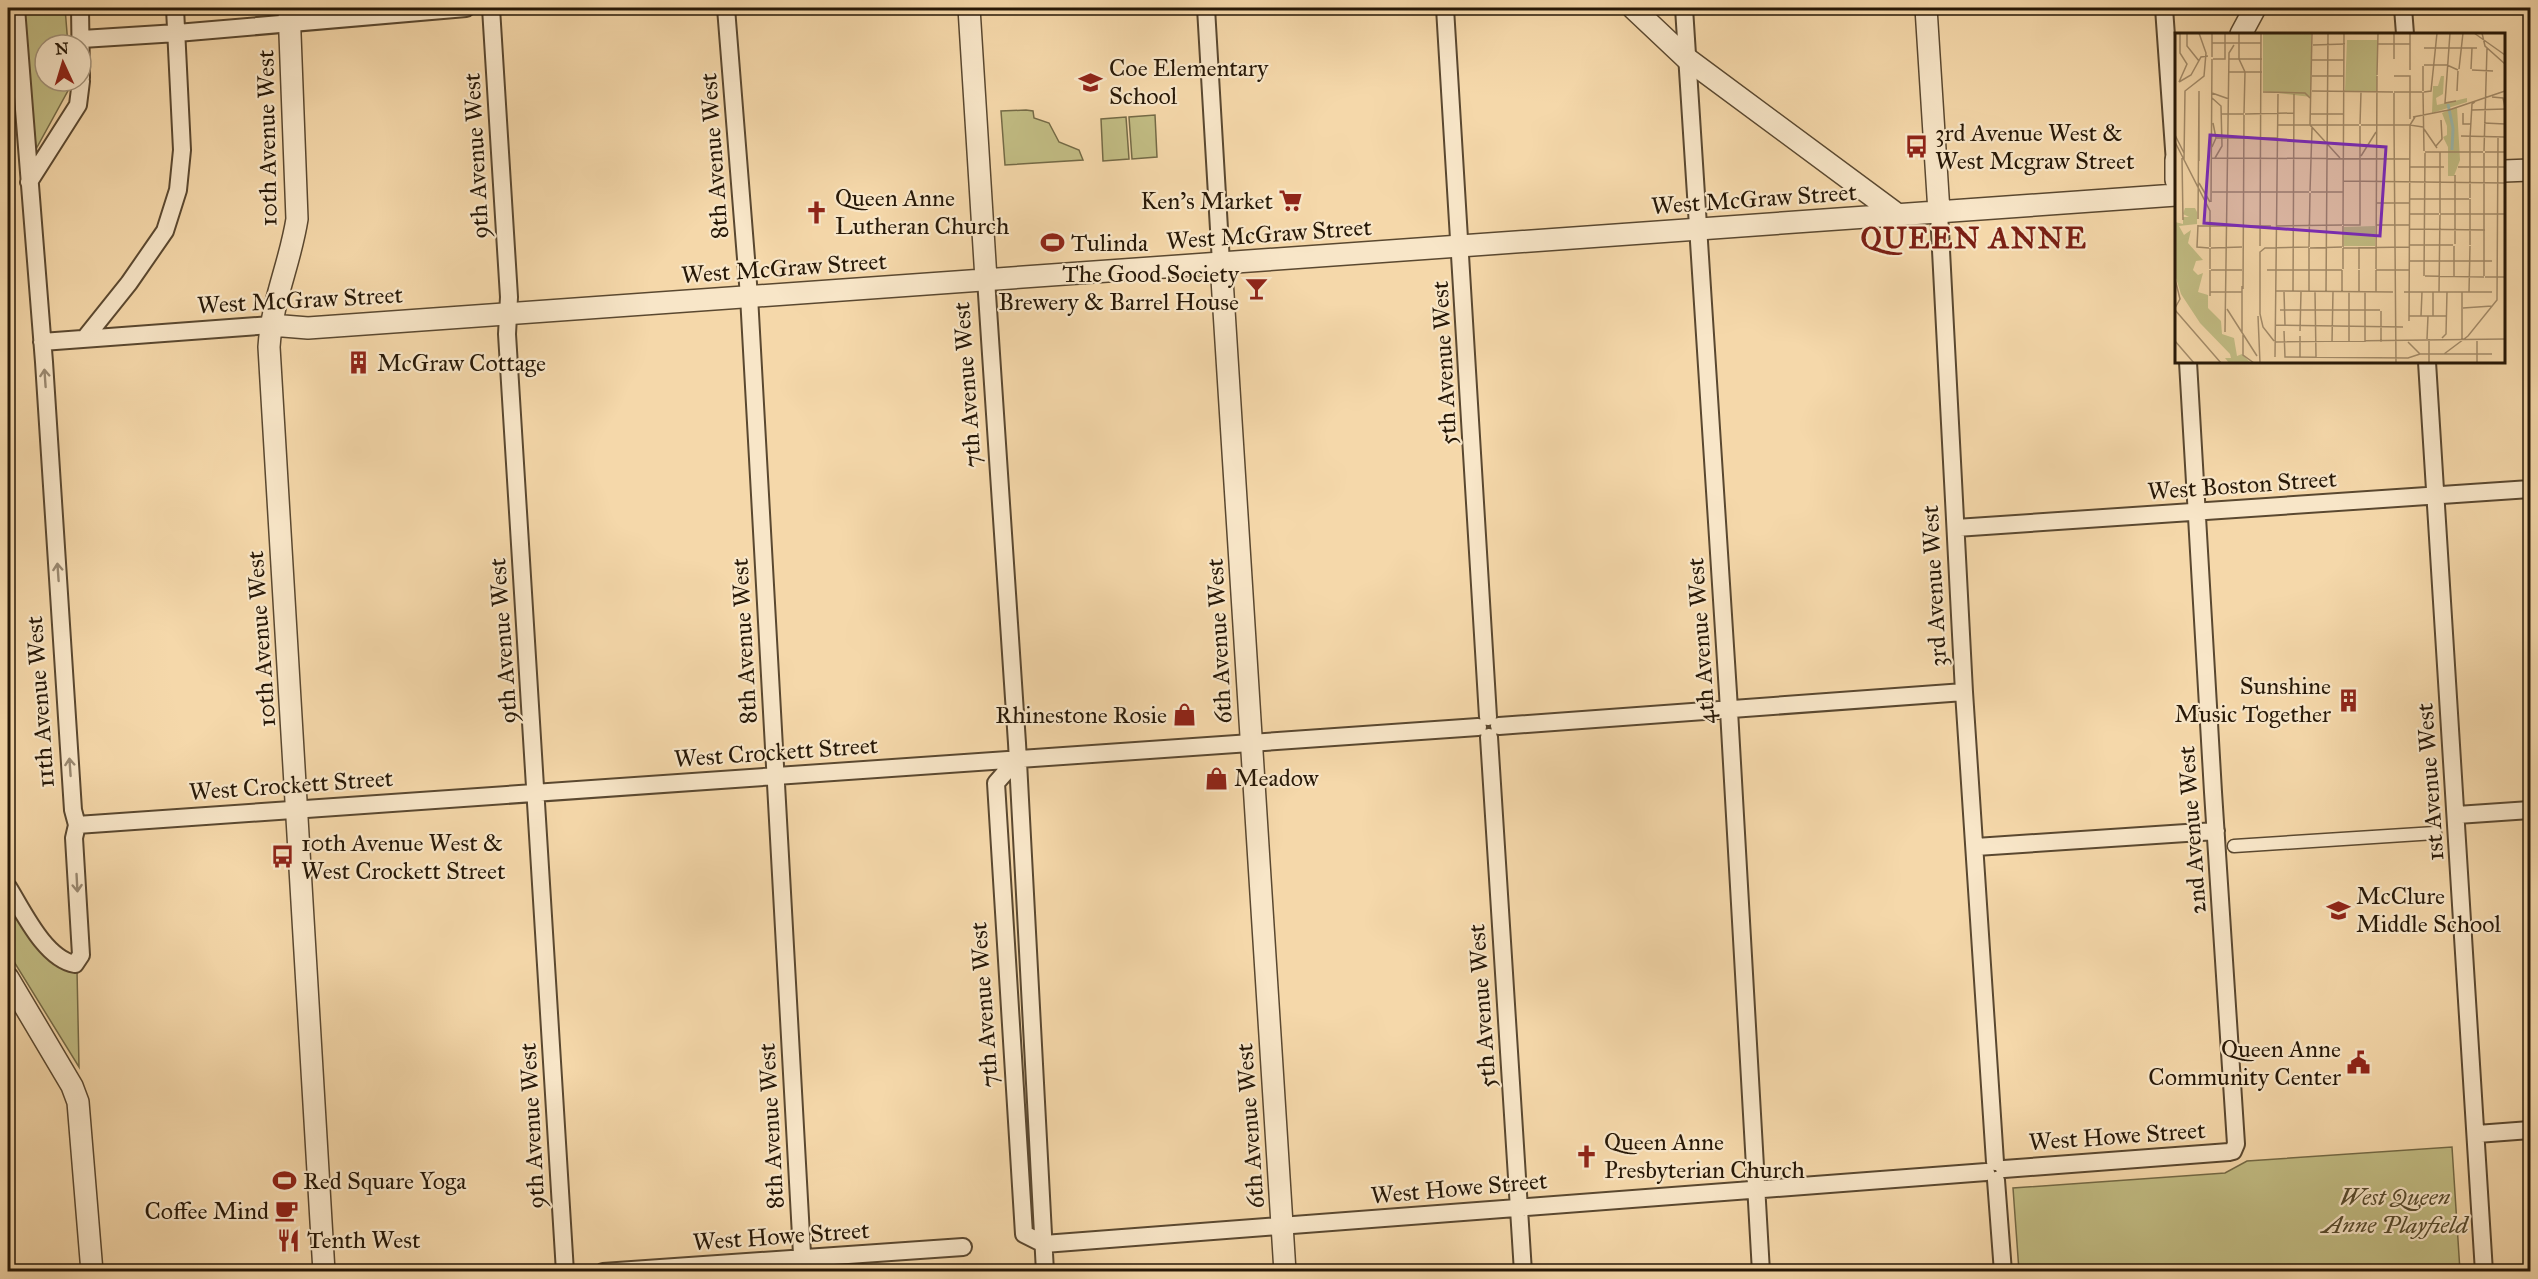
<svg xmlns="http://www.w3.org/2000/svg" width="2538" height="1279" font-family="'IM FELL Great Primer',serif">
<rect width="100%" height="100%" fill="#f5d8aa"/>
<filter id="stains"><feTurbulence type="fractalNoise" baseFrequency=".00333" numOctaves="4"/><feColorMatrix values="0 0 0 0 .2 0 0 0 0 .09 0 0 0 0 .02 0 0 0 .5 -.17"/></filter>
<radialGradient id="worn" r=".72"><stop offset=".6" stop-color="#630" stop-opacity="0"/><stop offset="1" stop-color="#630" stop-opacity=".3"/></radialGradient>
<!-- green -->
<path fill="#c2bd84" stroke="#746a46" stroke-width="1.5" d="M23 8H65L68 45H45V81H70V87L36 149Z
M1026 110 1033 111 1034 118 1049 123 1059 142 1079 150 1083 160 1005 165 1001 111Z
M1155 115 1157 157 1132 159 1129 117Z
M1126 117 1129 159 1103 161 1101 119Z
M8 900 42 954 65 967 77 970 79 1067 8 952Z
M2452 1147 2460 1271H2019L2013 1188 2225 1173 2247 1161Z"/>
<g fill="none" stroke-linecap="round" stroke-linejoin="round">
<defs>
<path id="pedestrian" d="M2234 846 2435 833"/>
<path id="minor" d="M80 8 81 78
M491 8 509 297 507 334 565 1272
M726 8 749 296 803 1272
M1206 8 1221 263
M1445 8 1488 717
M1684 8 1728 693 1761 1272
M2164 8 2175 163
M2403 8 2405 34
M82 39 177 33 466 8
M29 182 78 105 81 81
M1939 212 1964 692 1995 1162
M986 279 1017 743 1045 1272
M85 338 129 283 165 231 178 190 182 150 175 8
M42 342 271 325
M2427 362 2484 1272
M1956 528 2530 489
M1499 726 1964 692
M1489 737 1523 1272
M1017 759 996 783 1024 1234 1044 1244
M2457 815 2530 810
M77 825 1478 727
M1976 847 2216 831
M8 887C23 911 45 959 75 964L81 955 74 838 77 825 73 810 44 362 16 8
M2477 1134 2530 1130
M2004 1169 2229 1152 2233 1151 2236 1144 2213 792 2188 362
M1996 1180 2003 1272
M1044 1244 1986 1172
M603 1272 963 1247"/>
<path id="tertiary" d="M289 8 297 219C290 264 272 300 269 347L324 1272
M969 8 986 279
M1633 8 1686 58 1898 215
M1926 8 1939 212
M2241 34 2255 8
M2176 160V180
M2504 171 2530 170
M1221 263 1285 1272
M271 325 308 328 2176 195
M8 978 72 1086 78 1102 92 1272"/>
</defs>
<!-- pedestrian casing -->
<use href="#pedestrian" stroke="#5a4830" stroke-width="15"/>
<!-- minor casing -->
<use href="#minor" stroke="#5a4830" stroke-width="20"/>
<!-- tertiary casing -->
<use href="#tertiary" stroke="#5a4830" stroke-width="24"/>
<!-- pedestrian -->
<use href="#pedestrian" stroke="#f8e6c8" stroke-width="12"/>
<!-- minor -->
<use href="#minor" stroke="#f8e6c8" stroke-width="16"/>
<!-- tertiary -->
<use href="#tertiary" stroke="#f8e6c8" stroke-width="21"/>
</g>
<!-- one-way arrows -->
<defs><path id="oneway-shaft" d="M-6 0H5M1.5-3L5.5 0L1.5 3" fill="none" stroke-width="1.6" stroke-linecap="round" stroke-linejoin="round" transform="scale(1.5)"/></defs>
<g stroke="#9a8971">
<use href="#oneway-shaft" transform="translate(45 378) rotate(-94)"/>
<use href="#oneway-shaft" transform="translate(58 572) rotate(-94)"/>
<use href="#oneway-shaft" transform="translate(70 767) rotate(-94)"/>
<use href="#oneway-shaft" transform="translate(77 883) rotate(87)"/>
</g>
<!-- icons -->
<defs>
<symbol id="school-bare" viewBox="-9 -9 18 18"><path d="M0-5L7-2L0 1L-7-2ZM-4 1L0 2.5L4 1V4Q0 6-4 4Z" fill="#8f2418" stroke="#f8e6c8" stroke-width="2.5" paint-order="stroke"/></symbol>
<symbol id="bus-bare" viewBox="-9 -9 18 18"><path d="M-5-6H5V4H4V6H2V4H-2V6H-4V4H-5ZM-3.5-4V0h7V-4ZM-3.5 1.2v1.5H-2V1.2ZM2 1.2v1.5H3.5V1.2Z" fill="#8f2418" stroke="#f8e6c8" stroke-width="2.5" paint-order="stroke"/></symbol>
<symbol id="supermarket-bare" viewBox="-9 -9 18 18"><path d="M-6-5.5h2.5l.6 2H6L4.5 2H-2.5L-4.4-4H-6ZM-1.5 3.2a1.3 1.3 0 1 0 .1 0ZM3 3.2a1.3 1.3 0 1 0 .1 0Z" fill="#8f2418" stroke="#f8e6c8" stroke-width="2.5" paint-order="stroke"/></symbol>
<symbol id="church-bare" viewBox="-9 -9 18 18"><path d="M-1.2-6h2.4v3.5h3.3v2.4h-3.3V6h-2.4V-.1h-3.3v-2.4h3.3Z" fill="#8f2418" stroke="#f8e6c8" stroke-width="2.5" paint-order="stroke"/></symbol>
<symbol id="stadium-bare" viewBox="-9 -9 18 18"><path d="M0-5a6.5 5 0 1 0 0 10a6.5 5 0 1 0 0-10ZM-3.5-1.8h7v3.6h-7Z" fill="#8f2418" stroke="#f8e6c8" stroke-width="2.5" paint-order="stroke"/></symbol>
<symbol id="bar-bare" viewBox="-9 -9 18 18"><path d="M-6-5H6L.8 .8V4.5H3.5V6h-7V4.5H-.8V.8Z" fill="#8f2418" stroke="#f8e6c8" stroke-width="2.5" paint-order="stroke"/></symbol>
<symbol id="building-bare" viewBox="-9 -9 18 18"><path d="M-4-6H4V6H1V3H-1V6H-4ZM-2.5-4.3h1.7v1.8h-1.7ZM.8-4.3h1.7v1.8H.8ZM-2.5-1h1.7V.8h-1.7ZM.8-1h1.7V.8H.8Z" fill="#8f2418" stroke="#f8e6c8" stroke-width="2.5" paint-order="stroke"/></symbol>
<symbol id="shop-bare" viewBox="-9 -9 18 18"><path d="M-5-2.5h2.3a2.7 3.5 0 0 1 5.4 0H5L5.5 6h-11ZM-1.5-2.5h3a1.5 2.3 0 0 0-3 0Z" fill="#8f2418" stroke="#f8e6c8" stroke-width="2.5" paint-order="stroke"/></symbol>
<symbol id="civic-bare" viewBox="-9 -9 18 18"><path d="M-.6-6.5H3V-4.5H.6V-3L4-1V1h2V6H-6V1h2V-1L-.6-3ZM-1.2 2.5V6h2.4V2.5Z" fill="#8f2418" stroke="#f8e6c8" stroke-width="2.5" paint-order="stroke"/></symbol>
<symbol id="cafe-bare" viewBox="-9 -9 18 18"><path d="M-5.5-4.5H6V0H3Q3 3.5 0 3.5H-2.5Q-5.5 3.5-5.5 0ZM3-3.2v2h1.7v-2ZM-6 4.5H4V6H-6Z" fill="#8f2418" stroke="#f8e6c8" stroke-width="2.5" paint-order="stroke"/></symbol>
<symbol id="restaurant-bare" viewBox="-9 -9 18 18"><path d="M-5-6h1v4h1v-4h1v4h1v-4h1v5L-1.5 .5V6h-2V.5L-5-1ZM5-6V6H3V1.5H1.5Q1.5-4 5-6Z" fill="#8f2418" stroke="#f8e6c8" stroke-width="2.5" paint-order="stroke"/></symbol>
</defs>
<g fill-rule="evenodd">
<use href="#school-bare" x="1074" y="66" width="33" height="33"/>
<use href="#bus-bare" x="1900" y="130" width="33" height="33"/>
<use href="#supermarket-bare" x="1274" y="184" width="33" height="33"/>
<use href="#church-bare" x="800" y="196" width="33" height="33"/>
<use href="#stadium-bare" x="1036" y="226" width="33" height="33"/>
<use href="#bar-bare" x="1240" y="272" width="33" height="33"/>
<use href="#building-bare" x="342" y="346" width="33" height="33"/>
<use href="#building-bare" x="2332" y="684" width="33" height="33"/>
<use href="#shop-bare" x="1168" y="698" width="33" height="33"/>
<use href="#shop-bare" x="1200" y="762" width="33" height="33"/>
<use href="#bus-bare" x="266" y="840" width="33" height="33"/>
<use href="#school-bare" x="2322" y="894" width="33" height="33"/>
<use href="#civic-bare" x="2342" y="1046" width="33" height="33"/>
<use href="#church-bare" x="1570" y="1140" width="33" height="33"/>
<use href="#stadium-bare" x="268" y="1164" width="33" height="33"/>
<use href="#cafe-bare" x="270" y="1194" width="33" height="33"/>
<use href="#restaurant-bare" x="272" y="1224" width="33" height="33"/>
</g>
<g text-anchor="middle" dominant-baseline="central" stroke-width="4.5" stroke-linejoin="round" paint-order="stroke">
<!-- poi labels -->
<g font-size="24" fill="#271807" stroke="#f8e6c8" text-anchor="start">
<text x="1109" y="68">Coe Elementary<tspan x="1109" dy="28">School</tspan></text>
<text x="1935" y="133">3rd Avenue West &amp;<tspan x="1935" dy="28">West Mcgraw Street</tspan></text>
<text x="835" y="198">Queen Anne<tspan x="835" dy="28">Lutheran Church</tspan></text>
<text x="1273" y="201" text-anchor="end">Ken's Market</text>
<text x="1071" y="243">Tulinda</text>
<text x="1239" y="274" text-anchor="end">The Good Society<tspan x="1239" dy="28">Brewery &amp; Barrel House</tspan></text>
<text x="377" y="363">McGraw Cottage</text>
<text x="2331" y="686" text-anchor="end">Sunshine<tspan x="2331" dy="28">Music Together</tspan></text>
<text x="1167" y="715" text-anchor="end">Rhinestone Rosie</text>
<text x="1234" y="778">Meadow</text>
<text x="301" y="843">10th Avenue West &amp;<tspan x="301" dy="28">West Crockett Street</tspan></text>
<text x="2356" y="896">McClure<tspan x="2356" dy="28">Middle School</tspan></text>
<text x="2341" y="1049" text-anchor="end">Queen Anne<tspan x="2341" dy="28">Community Center</tspan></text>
<text x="1604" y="1142">Queen Anne<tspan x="1604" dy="28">Presbyterian Church</tspan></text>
<text x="303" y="1181">Red Square Yoga</text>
<text x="269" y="1211" text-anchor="end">Coffee Mind</text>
<text x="307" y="1240">Tenth West</text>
</g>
<!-- street labels -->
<g font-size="24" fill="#271807" stroke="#f8e6c8">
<text transform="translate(267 138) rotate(-91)">10th Avenue West</text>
<text transform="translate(476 156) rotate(-93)">9th Avenue West</text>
<text transform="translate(714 156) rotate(-94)">8th Avenue West</text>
<text transform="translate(1754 199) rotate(-4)">West McGraw Street</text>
<text transform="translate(1269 234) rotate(-4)">West McGraw Street</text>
<text transform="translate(784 268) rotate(-4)">West McGraw Street</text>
<text transform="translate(300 300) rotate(-3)">West McGraw Street</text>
<text transform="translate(1444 363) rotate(-93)">5th Avenue West</text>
<text transform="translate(967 385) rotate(-94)">7th Avenue West</text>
<text transform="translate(2242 485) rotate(-4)">West Boston Street</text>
<text transform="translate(1934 586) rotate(-93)">3rd Avenue West</text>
<text transform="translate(261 639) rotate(-94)">10th Avenue West</text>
<text transform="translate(503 641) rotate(-94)">9th Avenue West</text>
<text transform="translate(744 641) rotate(-93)">8th Avenue West</text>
<text transform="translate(1219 641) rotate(-93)">6th Avenue West</text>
<text transform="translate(1701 641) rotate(-94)">4th Avenue West</text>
<text transform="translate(40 702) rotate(-94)">11th Avenue West</text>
<text transform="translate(776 752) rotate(-4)">West Crockett Street</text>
<text transform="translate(2430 782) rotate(-94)">1st Avenue West</text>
<text transform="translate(291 785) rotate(-4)">West Crockett Street</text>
<text transform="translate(2192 830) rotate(-94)">2nd Avenue West</text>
<text transform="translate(984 1005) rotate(-94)">7th Avenue West</text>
<text transform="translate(1482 1006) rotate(-94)">5th Avenue West</text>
<text transform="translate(532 1126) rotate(-93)">9th Avenue West</text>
<text transform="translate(771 1126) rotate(-93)">8th Avenue West</text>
<text transform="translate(1250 1126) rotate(-94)">6th Avenue West</text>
<text transform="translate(2117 1136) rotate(-4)">West Howe Street</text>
<text transform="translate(1459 1188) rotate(-5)">West Howe Street</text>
<text transform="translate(781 1236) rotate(-4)">West Howe Street</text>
</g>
<!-- park labels -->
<g font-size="24" font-style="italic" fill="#564a2c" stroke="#f8e6c8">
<text x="2395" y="1197">West Queen<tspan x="2395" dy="28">Anne Playfield</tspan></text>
</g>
<!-- district labels -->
<g font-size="30" font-weight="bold" letter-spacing="1.5" fill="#7a1f14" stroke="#f8e6c8">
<text x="1974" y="238">QUEEN ANNE</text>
</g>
</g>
<!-- overview -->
<g transform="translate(2175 33)">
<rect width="330" height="330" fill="#f5d8aa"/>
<path d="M88 0H136V64L88 58ZM172 7H202V58H170ZM266 43H269L268 61 261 65 262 72 292 65V69L257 80 258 53H263ZM282 74 285 127 279 143H273V114L268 104 272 102V93L267 80ZM10 175H20L22 179V191L4 193 9 202 16 197 13 210 28 227 21 228 18 237 23 242 28 240 23 259 33 262V275L46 288 47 301 59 305 62 323 67 321 76 330H54L50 325H56L55 321 25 290 6 261 0 242V189L8 191V184H14L8 181ZM200 193V213H169V194Z" fill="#c2bd84"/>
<path fill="none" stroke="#9cb9ad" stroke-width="3" d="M273 71 278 95 277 117"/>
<path fill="none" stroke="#a38b69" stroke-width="1.5" d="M12 0V13L24 28M64 0V26L70 39 69 80M137 0 135 92 165 125M275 0 270 70 281 68M299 0 330 22M307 0 310 13 330 31M37 10H86M203 11H235M138 12 170 11M249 15H302M37 24V0M38 26H50V0M54 26H87M219 26V0M137 27H169M249 32H272L283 37M284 36 288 0M296 36 297 15M235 37V0M297 37 318 38M54 39H87M202 42 203 0M137 43H169M219 43H235V86M4 49 12 31 5 20V0M4 49 16 42 26 24 33 23M137 58 218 59M248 58V33M282 58 283 38M88 59 130 60 135 65M219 59H247M248 59 249 118M249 59 256 58 262 0M37 60 54 66M317 64 328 65 330 74M37 65 46 73 47 113 40 125M297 77 330 76M288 80V91H296M46 81H69M70 81 119 80M136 81H169M238 84 274 77 330 58M309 90 330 91M185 91 186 59M102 92H184M186 92H219V60M249 96 262 115M0 102 9 120M286 103 330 104M41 105H102M0 109 35 178V214M261 113 267 106 266 87M37 114 41 105 38 90M309 118 312 15M250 119H308M310 119H330M309 120V243M186 123 201 99M7 125 8 187M37 125 235 126M9 127 10 58 29 43 31 20 24 0M235 134H269M283 134H330M168 148 330 150M24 150 35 169M135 158 137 95M37 159H134M136 159H168M295 165V105L297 71 300 69M234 166H294M36 169 37 26M202 170H234M265 180V119M234 181H264M265 181H330M23 186 24 58V128M23 192 22 214 34 215M168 192 169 0M168 192H185V93M201 192H234M23 193H96M102 193 167 192M234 196 310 197M280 211V142M234 212H278M295 212V166M85 213 86 0M134 214 135 160M168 214V193M36 215 67 214M135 215 167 214M168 215 234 214M234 228H317M35 236V215M168 236V215M184 236V214M201 236 202 43M36 237H67M92 237H167M201 237H234M249 243 250 120M250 243 309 244M279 244V213M310 244H330M0 246 5 266 0 275M68 256 69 82M101 258 218 259M35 259H67M109 259 110 292M118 259 119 61M134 259V215M140 259 141 324M151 259 153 0M167 259V237M184 259V237M201 259V237M229 259H317M264 259 265 182M294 259 295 213M35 263V237M288 275 317 273M52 276 82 323M0 277 46 330M105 277H205M83 283 85 330M234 283H271M246 283 247 259M258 283V259M234 288 235 92 248 94M100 292 228 294M109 298 110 324 233 325 245 321M125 298 126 259M50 299 54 20 59 12M67 299V253M68 302V322L79 330M267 305 271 301 272 259M252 306 253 283M287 306V259M125 307V303V324M0 308 19 330M99 308 88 294 85 281V219L90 215 134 214M100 309 330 306M157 309 158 259M174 309V259M190 309V259M206 309V278M233 309 245 321H317M269 321 293 303 322 267 323 105M100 324 103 61M221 330 219 92H235L240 84M254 330V306M302 330V306"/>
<path fill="#7b2cbf" fill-opacity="0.15" stroke="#7b2cbf" stroke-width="3" d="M35 102 211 114 205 203 29 190Z"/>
<rect width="330" height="330" fill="none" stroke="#271807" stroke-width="3"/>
</g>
<!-- margin -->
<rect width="2538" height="1279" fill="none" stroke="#f5d8aa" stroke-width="30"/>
<rect x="9" y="9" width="2520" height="1261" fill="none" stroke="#271807" stroke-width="3"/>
<rect x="15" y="15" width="2508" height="1249" fill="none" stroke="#271807" stroke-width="1.5"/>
<!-- north arrow -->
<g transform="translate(63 63) rotate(356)"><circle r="28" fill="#f8e6c8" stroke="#a4947b" stroke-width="1.5"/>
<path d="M0-4.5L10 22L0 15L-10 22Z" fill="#8f2418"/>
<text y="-9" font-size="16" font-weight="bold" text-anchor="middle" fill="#271807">N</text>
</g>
<rect width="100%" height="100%" filter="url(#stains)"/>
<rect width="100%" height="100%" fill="url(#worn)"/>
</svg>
